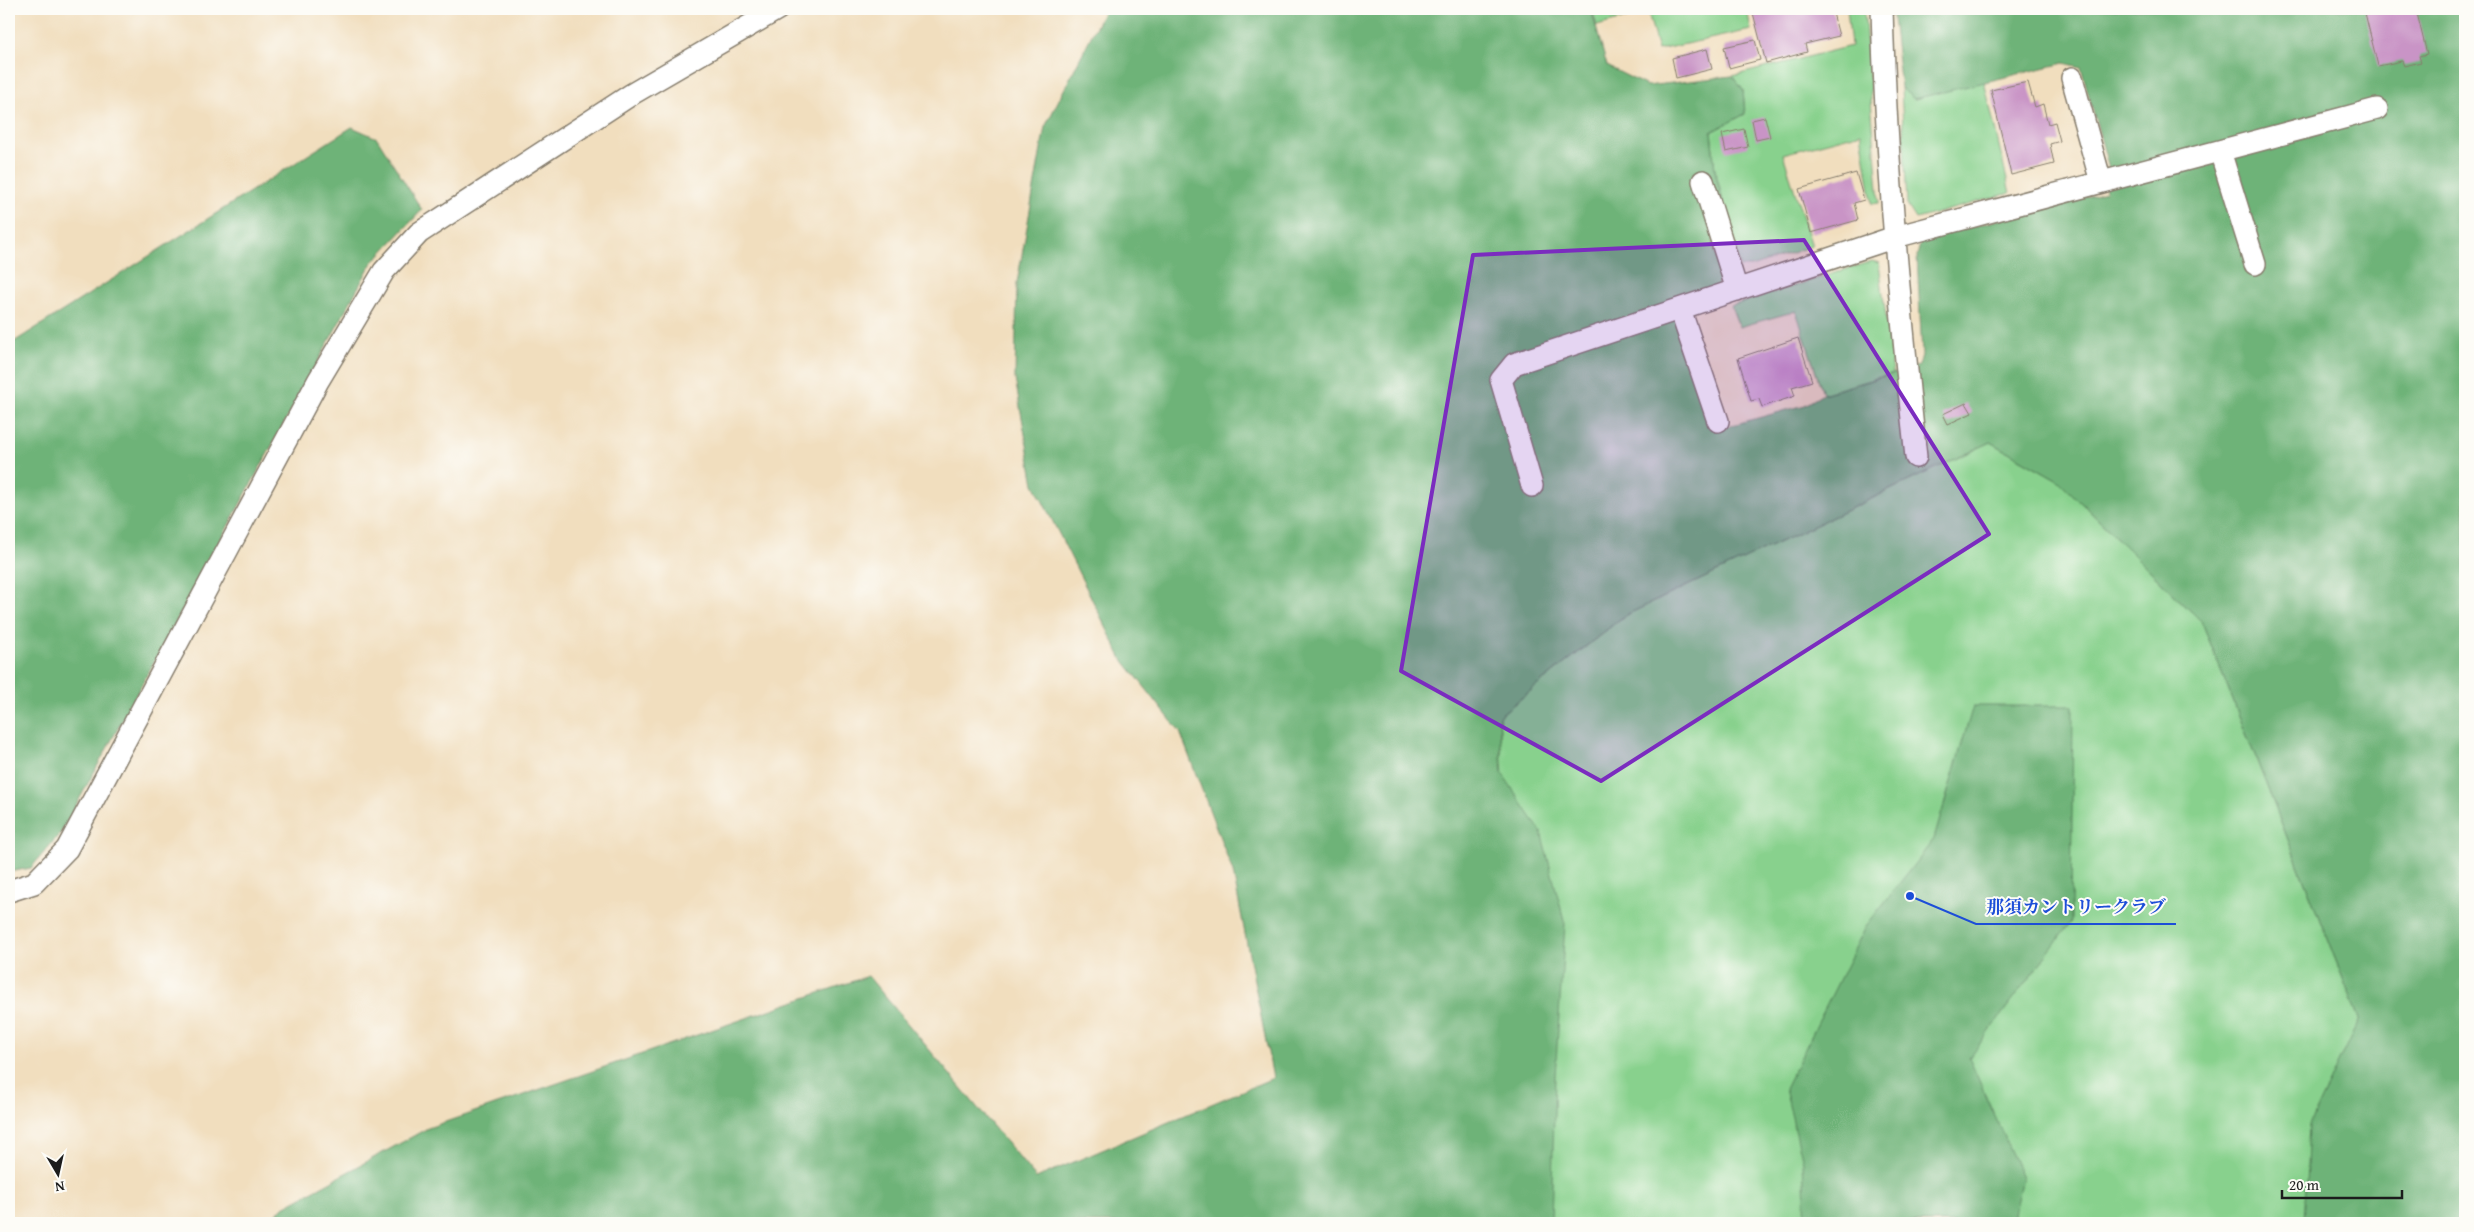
<svg xmlns="http://www.w3.org/2000/svg" width="2474" height="1232" font-family="'Gentium Book Plus','Noto Serif JP',serif">
<rect width="100%" height="100%" fill="#fdfcf7"/>
<filter id="ink" filterUnits="userSpaceOnUse"><feTurbulence type="fractalNoise" baseFrequency=".02" numOctaves="2"/><feDisplacementMap in="SourceGraphic" scale="10" xChannelSelector="R" yChannelSelector="G"/><feConvolveMatrix kernelMatrix="1 2 1 2 8 2 1 2 1" color-interpolation-filters="sRGB"/></filter>
<filter id="wash" filterUnits="userSpaceOnUse"><feTurbulence type="fractalNoise" baseFrequency=".0096" numOctaves="4" result="noise"/><feDisplacementMap in="SourceGraphic" scale="20" xChannelSelector="R" yChannelSelector="G"/><feGaussianBlur stdDeviation="1.12" result="paint"/><feColorMatrix in="noise" values="0 0 0 0 0 0 0 0 0 0 0 0 0 0 0 0 0 1.4 0 .05"/><feComposite in="paint" operator="in"/></filter>
<g filter="url(#wash)">
<rect width="100%" height="100%" fill="#f1debe"/>
<!-- green -->
<path fill="#88d18d" stroke="#527654" d="M1592 9H1747L1751 30 1658 50 1648 12 1597 26Z
M1847 9H1864L1879 203 1872 204 1861 133 1783 154 1812 246 1751 267H1740L1715 170 1711 131 1745 114 1743 90 1732 76 1851 46Z
M1984 81 2010 193 1916 219 1907 205 1901 88 1914 99Z
M1872 261 1879 263 1893 373 1823 394 1796 311 1739 327 1731 306Z
M1991 442 2058 480 2202 622 2359 1019 2355 1223H1531L1532 1216 1499 716 1624 616Z"/>
<!-- forest -->
<path fill="#6eb378" stroke="#45684a" d="M1105 9H1591L1607 66 1647 86 1732 76 1743 90 1745 114 1711 132 1715 170 1724 206 1713 241 1720 274 1718 285 1678 326 1725 427 1805 405 1823 394 1919 366 1922 355 1917 256 1921 240 2105 192 2109 169 2081 67 2064 63 1914 99 1901 88 1892 9H2465V1223H2304L2309 1125 2359 1019 2202 622 2058 480 1991 442 1624 616 1499 716 1502 773 1541 832 1565 924 1555 1076 1551 1223H268L282 1208 428 1128 868 976 1036 1178 1273 1078 1233 872 1180 732 1121 657 1034 484 1015 379 1017 283 1045 127Z
M352 127 377 138 422 210 371 264 62 831 31 868 9 872V345Z
M1973 706H2073L2071 922 1969 1058 2022 1177 2012 1223H1806L1803 1162 1785 1089 1866 926 1934 839Z"/>
<g id="blocks">
<!-- building -->
<path fill="#c994c6" d="M1752 9H1832L1839 36 1805 44 1807 52 1766 63Z
M2364 9H2416L2427 54 2419 56 2421 62 2404 66 2402 61 2378 66Z
M1755 40 1760 60 1729 68 1724 47Z
M1707 49 1712 69 1676 78 1672 58Z
M2028 82 2035 107 2043 104 2048 124 2055 122 2060 141 2050 144 2054 164 2011 175 1991 90Z
M1765 117 1770 137 1756 140 1752 120Z
M1744 129 1748 147 1726 152 1722 134Z
M1856 173 1864 200 1854 203 1858 220 1811 233 1799 189Z
M1798 338 1812 381 1792 387 1795 396 1762 407 1759 399 1751 401 1738 358Z
M1966 403 1972 413 1948 424 1943 414Z"/>
</g>
</g>
<g filter="url(#ink)">
<use href="#blocks" fill-opacity="0" stroke="#867d6d" stroke-width="1"/>
<g fill="none" stroke-linecap="round" stroke-linejoin="round">
<defs>
<path id="lane" d="M1882 9C1886 159 1900 308 1916 457
M2072 78 2101 182
M2220 151 2255 264
M1703 181 1737 290
M1680 309 1718 421
M1532 486 1501 380 1514 364 1895 237 2377 109
M9 891 34 883 67 849 318 381 384 271 419 233 632 94 778 9"/>
</defs>
<!-- lane casing -->
<use href="#lane" stroke="#867d6d" stroke-width="24"/>
<!-- lane -->
<use href="#lane" stroke="#fff" stroke-width="21"/>
</g>
</g>
<!-- marked area -->
<path fill="#7b2cbf" fill-opacity="0.2" stroke="#7b2cbf" stroke-width="4" stroke-linejoin="round" d="M1804 240 1989 534 1601 781 1401 671 1473 255Z"/>
<!-- callouts -->
<path fill="none" stroke="#1d4ed8" stroke-width="2" d="M1910 896L1976 924H2176"/>
<circle fill="#1d4ed8" stroke="#fdfcf7" stroke-width="2" cx="1910" cy="896" r="5"/>
<g font-size="18" text-anchor="middle" font-weight="bold" fill="#1d4ed8" stroke="#fdfcf7" stroke-width="4" stroke-linejoin="round" paint-order="stroke">
<text x="2076" y="913">那須カントリークラブ</text>
</g>
<!-- margin -->
<rect width="2474" height="1232" fill="none" stroke="#fdfcf7" stroke-width="30"/>
<!-- north arrow -->
<g transform="translate(58 1174) rotate(171)" stroke="#fdfcf7" stroke-width="4" paint-order="stroke">
<path d="M0-4L9 19L0 12L-9 19Z" fill="#1c1c1c"/>
<text y="-8" font-size="14" font-weight="bold" text-anchor="middle" fill="#1c1c1c">N</text>
</g>
<!-- scale -->
<path d="M2282 1190v8h120v-8" fill="none" stroke="#1c1c1c" stroke-width="2.5"/>
<text x="2289" y="1190" font-size="15" fill="#1c1c1c" stroke="#fdfcf7" stroke-width="4" paint-order="stroke">20 m</text>
</svg>
